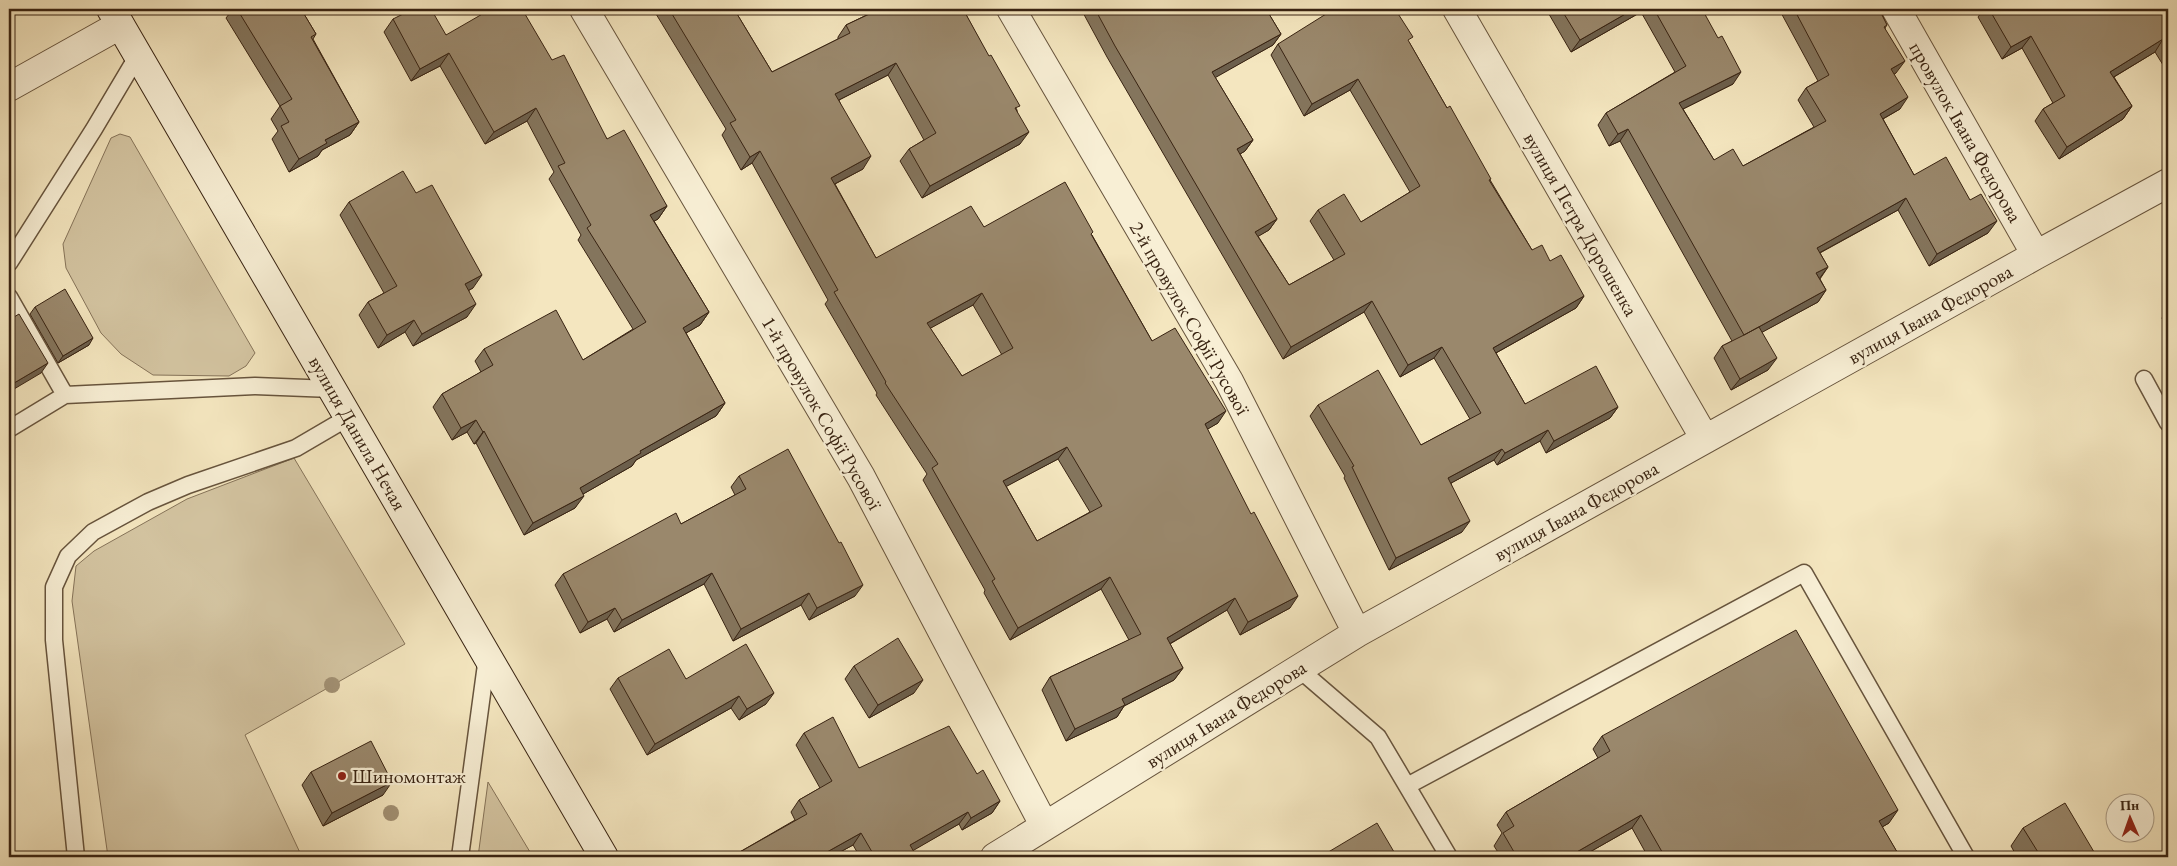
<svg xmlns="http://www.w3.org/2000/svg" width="2177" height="866" font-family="'EB Garamond',serif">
<rect width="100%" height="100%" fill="#f4e6bf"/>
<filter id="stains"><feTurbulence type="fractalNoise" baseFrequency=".004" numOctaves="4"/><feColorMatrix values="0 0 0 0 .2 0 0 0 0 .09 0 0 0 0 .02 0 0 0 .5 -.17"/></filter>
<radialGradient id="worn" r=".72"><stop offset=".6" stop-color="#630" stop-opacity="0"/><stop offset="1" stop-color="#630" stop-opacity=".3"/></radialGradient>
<!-- green -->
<path fill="#d4c5a2" stroke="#86745a" d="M120 134 130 137 255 353 246 366 229 376 153 375 121 354 101 333 66 268 63 244 111 138Z
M294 458 405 644 245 735 302 857H108L72 601 76 566 94 551 187 499Z
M488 782 533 857H478Z"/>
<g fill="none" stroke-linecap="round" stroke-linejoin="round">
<defs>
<path id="service" d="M9 263 94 129 138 55
M9 297 65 395 255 386 332 389
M2144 379 2168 423
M9 429 65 395
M1299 669 1378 737 1449 857
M1407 786 1804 573 1966 857
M76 857 54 640V587L68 556 93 532 148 502 188 485 296 448 349 417
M460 857 487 657"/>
<path id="minor" d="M584 9 861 477 1044 825
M1011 9 1229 381 1357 633
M1457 9 1705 439
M1896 9 2036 255
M9 87 120 25
M995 857 1357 633 2036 255 2168 183"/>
<path id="secondary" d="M111 9 604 857"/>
</defs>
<!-- service casing -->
<use href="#service" stroke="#67543d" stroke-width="19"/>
<!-- minor casing -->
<use href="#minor" stroke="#67543d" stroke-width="30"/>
<!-- secondary casing -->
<use href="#secondary" stroke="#382312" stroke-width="30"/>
<!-- service -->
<use href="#service" stroke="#f8efd5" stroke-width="16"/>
<!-- minor -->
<use href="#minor" stroke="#f8efd5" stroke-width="28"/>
<!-- secondary -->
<use href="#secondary" stroke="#f8efd5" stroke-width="28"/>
</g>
<!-- trees -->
<g fill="#a29174">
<circle cx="332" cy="685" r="8"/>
<circle cx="391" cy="813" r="8"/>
</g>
<!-- wall -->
<path fill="#84755d" stroke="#382312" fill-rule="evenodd" d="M233 9H301L316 34 313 39 359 122 350 135 322 150 318 156 289 172 272 139 278 131 271 119 280 106 226 18Z
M653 9H734L772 72 838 39V37L846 25 877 10V9H963L1017 110 1020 144 922 198 900 161 909 149 924 140 888 75 839 100 863 169 835 184 876 258 984 227 1092 235 1152 341 1218 423 1207 429 1290 608 1240 635 1227 610 1170 644 1183 668 1174 680 1124 706 1117 717 1066 741 1042 690 1050 677 1129 640 1101 589 1010 640 984 593 985 590 923 480 927 474 876 395 877 393 825 304 828 300 752 163 741 170 722 135 726 129ZM973 305 1002 355 962 376 930 328ZM1058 459 1090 512 1037 541 1006 486Z
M1081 9H1266L1281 34 1273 45 1215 77 1253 140 1245 151 1240 154 1277 219 1269 230 1258 236 1289 285 1334 260 1310 221 1318 210 1361 222 1410 192 1350 90 1304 116 1271 55 1278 44 1409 42 1447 108 1532 250 1550 261 1584 296 1576 308 1496 353 1525 404 1618 407 1610 418 1546 453 1540 441 1497 465 1494 460 1451 483 1462 532 1389 570 1344 478 1345 476 1310 416 1318 405 1421 445 1470 419 1434 358 1400 377 1364 312 1283 359 1107 57Z
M1546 9H1702L1733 84 1683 109 1714 160 1743 166 1814 127 1798 100 1806 88 1818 81 1779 9H1879L1887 25 1885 28 1896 73 1894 74 1900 109 1883 119 1914 175 1988 233 1929 266 1898 210 1820 253 1828 267 1820 279 1826 290 1818 302 1762 332 1768 370 1731 390 1714 358 1722 346 1732 341 1620 141 1609 146 1598 125 1606 113 1675 72 1641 12 1571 52Z
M1984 9 2064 14 2168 9V73L2155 52 2114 77 2132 106 2123 119 2059 159 2035 121 2043 109 2053 103 2022 48 2002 59 1978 17Z
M393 19 446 35 552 60 607 139 667 206 658 219 654 221 709 312 700 325 686 333 725 403 716 416 636 460 632 466 583 494 575 508 524 535 476 443 474 444 467 432 452 440 433 407 442 394 481 372 475 361 484 349 583 360 633 329 578 240 581 235 549 179 554 172 527 121 485 144 440 66 411 81 384 32Z
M416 193 473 288 469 290 467 317 413 346 405 332 378 348 359 315 368 302 384 293 340 215 349 202Z
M35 307 89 345 58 363 30 314Z
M2168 309V331L2162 318Z
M739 476 855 596 809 620 801 605 733 641 704 584 614 632 607 619 580 633 555 585 563 574 681 524 735 495 731 487Z
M854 666 914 693 869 718 845 679Z
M618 678 686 679 766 704 739 720 731 708 647 755 610 689Z
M804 733 859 768 977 774 1000 801 992 813 962 830 959 824 913 850 910 857H860L853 845 831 857H731L795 820 791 812 799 800 820 788 796 745Z
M1602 736 1889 823 1882 827 1900 857H1648L1632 828 1581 857H1501L1494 846 1502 833 1497 825 1506 812 1598 758 1593 749Z
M311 772 383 795 323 826 302 785Z
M2023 828 2097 857H2017L2011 846Z"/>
<!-- shaded-wall -->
<path fill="#6c5f4c" stroke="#382312" d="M1634 9H1643L1641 12 1571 52 1580 40Z
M1281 34 1273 45 1204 84 1212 72Z
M2031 36 2022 48 2002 59 2011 47Z
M2163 39 2155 52 2102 84 2110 72Z
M449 53 440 66 411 81 420 69Z
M1905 61 1896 73 1883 81 1891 69Z
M896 63 888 75 827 106 835 94Z
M1741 72 1733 84 1671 115 1679 103Z
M1358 79 1350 90 1304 116 1312 104Z
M1908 97 1900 109 1872 125 1880 114Z
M2132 106 2123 119 2059 159 2067 147Z
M536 108 527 121 485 144 494 132Z
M359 122 350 135 322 150 318 156 289 172 299 159 325 140Z
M1628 129 1620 141 1609 146 1618 134Z
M1029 132 1020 144 922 198 930 186Z
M1253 140 1245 151 1229 161 1237 149Z
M760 151 752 163 741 170 750 157Z
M871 156 863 169 823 190 831 178Z
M1906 198 1898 210 1808 259 1817 248Z
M667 206 658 219 642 228 650 215Z
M1277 219 1269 230 1247 243 1255 232Z
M1997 221 1988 233 1929 266 1937 254Z
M1828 267 1819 279 1816 273Z
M482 275 473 288 456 297 465 284Z
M1826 290 1818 302 1735 347 1744 335Z
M982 293 973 305 918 335 927 323Z
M1584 296 1576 308 1485 359 1493 348Z
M1372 301 1364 312 1283 359 1291 347Z
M476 304 467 317 413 346 422 334Z
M709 312 700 325 674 340 683 328Z
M414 320 405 332 378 348 387 335Z
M93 338 89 345 58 363 63 356Z
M1442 347 1434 358 1400 377 1408 365Z
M1777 358 1768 370 1731 390 1740 379Z
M48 363 41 373 9 392V386Z
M725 403 716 416 636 460 632 466 571 501 580 488 640 451Z
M1618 407 1610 418 1546 453 1554 441Z
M1226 411 1218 423 1196 436 1205 424Z
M476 420 467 432 452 440 461 428Z
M1548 430 1540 441 1497 465 1505 453Z
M484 431 476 443 474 444 483 432Z
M1067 447 1058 459 994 493 1003 481Z
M1502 449 1494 460 1440 489 1448 478Z
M584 496 575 508 524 535 533 523Z
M1470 521 1462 532 1389 570 1396 558Z
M712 573 704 584 614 632 622 620Z
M1110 577 1101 589 1010 640 1018 628Z
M863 585 855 596 809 620 817 608Z
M809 593 801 605 733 641 741 629Z
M1298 596 1290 608 1240 635 1248 622Z
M1235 598 1227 610 1159 650 1167 638Z
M615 608 607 619 580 633 588 622Z
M1183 668 1174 680 1124 706 1117 717 1066 741 1075 729 1122 699Z
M923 680 914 693 869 718 878 705Z
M774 693 766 704 739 720 747 709Z
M739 696 731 708 647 755 655 744Z
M392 782 383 795 323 826 332 813Z
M1000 801 992 813 962 830 971 818Z
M1898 810 1889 823 1870 834 1879 821Z
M968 812 959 824 902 857 910 845Z
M1641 815 1632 828 1581 857H1568Z
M861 833 853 845 831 857H818Z
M914 852 910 857H904Z"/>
<!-- building -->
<path fill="#9a886c" stroke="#382312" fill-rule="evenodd" d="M237 9H301L316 34 311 37 359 122 325 140 327 143 299 159 281 126 289 122 280 106 292 99Z
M413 9H431L446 35 491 9H522L552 60 564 55 607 139 624 130 667 206 650 215 709 312 683 328 725 403 640 451 641 453 580 488 584 496 533 523 484 431 483 432 476 420 461 428 442 394 493 365 484 349 556 310 583 360 646 322 587 228 591 225 558 166 565 163 536 108 494 132 449 53 420 69 393 19Z
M669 9H734L772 72 850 33 846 25 880 9H963L989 56 991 55 1020 106 1015 108 1029 132 930 186 909 149 936 133 896 63 835 94 871 156 831 178 876 258 971 206 984 227 1065 182 1093 232 1091 234 1152 341 1175 328 1226 411 1205 424 1251 514 1254 512 1298 596 1248 622 1235 598 1167 638 1183 668 1122 699 1125 705 1075 729 1050 677 1141 634 1110 577 1018 628 992 581 995 579 932 468 938 464 885 383 886 382 834 292 838 290 760 151 750 157 730 123 736 120ZM982 293 1013 348 962 376 927 323ZM1067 447 1102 506 1037 541 1003 481Z
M1095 9H1266L1281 34 1212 72 1253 140 1237 149 1277 219 1255 232 1289 285 1345 254 1318 210 1344 194 1361 222 1420 186 1358 79 1312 104 1278 44 1334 9H1395L1413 37 1408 40 1447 108 1450 106 1491 179 1489 180 1532 250 1542 245 1550 261 1561 255 1584 296 1493 348 1525 404 1596 366 1618 407 1554 441 1548 430 1505 453 1502 449 1448 478 1470 521 1396 558 1352 467 1354 466 1318 405 1378 370 1421 445 1481 413 1442 347 1408 365 1372 301 1291 347 1115 46Z
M1561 9H1634L1580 40Z
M1654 9H1702L1718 38 1722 36 1741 72 1679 103 1714 160 1733 149 1743 166 1826 121 1806 88 1829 75 1794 9H1879L1887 25 1884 27 1905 61 1891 69 1908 97 1880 114 1914 175 1946 157 1970 200 1981 194 1997 221 1937 254 1906 198 1817 248 1828 267 1816 273 1826 290 1744 335 1759 327 1777 358 1740 379 1722 346 1744 335 1628 129 1618 134 1606 113 1686 66Z
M1989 9H2061L2064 14 2074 9H2168V47L2163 39 2110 72 2132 106 2067 147 2043 109 2065 96 2031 36 2011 47Z
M403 171 416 193 432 185 482 275 465 284 476 304 422 334 414 320 387 335 368 302 397 286 349 202Z
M65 289 93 338 63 356 35 307Z
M19 314 48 363 9 386V320Z
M788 449 839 543 841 542 863 585 817 608 809 593 741 629 712 573 622 620 615 608 588 622 563 574 676 513 681 524 746 489 739 476Z
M1796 630 1898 810 1879 821 1900 857H1665L1641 815 1568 857H1517L1503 833 1514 826 1506 812 1610 751 1602 736Z
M898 638 923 680 878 705 854 666Z
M746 644 774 693 747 709 739 696 655 744 618 678 669 649 686 679Z
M833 717 859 768 949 726 977 774 983 770 1000 801 971 818 968 812 910 845 914 852 904 857H875L861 833 818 857H731L807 814 799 800 832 781 804 733Z
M371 741 392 782 332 813 311 772Z
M2065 803 2097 857H2040H2041L2023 828Z
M1377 823 1397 857H1320Z"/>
<!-- markers -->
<circle fill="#8f2418" stroke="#f8efd5" stroke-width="2" cx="342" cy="776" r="5"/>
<g text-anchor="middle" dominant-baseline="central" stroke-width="4.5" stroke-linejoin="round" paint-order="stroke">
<!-- street labels -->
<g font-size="20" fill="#382312" stroke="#f8efd5">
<text transform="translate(1966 132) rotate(60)">провулок Івана Федорова</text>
<text transform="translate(1581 224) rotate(60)">вулиця Петра Дорошенка</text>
<text transform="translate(1930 314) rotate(-29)">вулиця Івана Федорова</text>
<text transform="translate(1190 318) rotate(60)">2-й провулок Софії Русової</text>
<text transform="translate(822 413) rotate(60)">1-й провулок Софії Русової</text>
<text transform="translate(358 433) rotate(60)">вулиця Данила Нечая</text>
<text transform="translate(1576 511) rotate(-29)">вулиця Івана Федорова</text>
<text transform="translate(1226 714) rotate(-32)">вулиця Івана Федорова</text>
</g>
<!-- poi labels -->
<g font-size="20" fill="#382312" stroke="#f8efd5" text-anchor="start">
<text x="352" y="776">Шиномонтаж</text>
</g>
</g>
<!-- margin -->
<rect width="2177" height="866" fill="none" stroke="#f4e6bf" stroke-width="30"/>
<rect x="10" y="10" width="2157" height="846" fill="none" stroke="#382312" stroke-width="2.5"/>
<rect x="15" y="15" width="2147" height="836" fill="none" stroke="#382312"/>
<!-- north arrow -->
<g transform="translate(2130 818) rotate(358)"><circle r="24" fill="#f8efd5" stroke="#ab9d87"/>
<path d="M0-4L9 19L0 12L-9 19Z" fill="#8f2418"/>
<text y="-8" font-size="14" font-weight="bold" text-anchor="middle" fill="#382312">Пн</text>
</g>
<rect width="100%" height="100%" filter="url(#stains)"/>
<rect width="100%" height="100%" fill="url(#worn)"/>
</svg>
